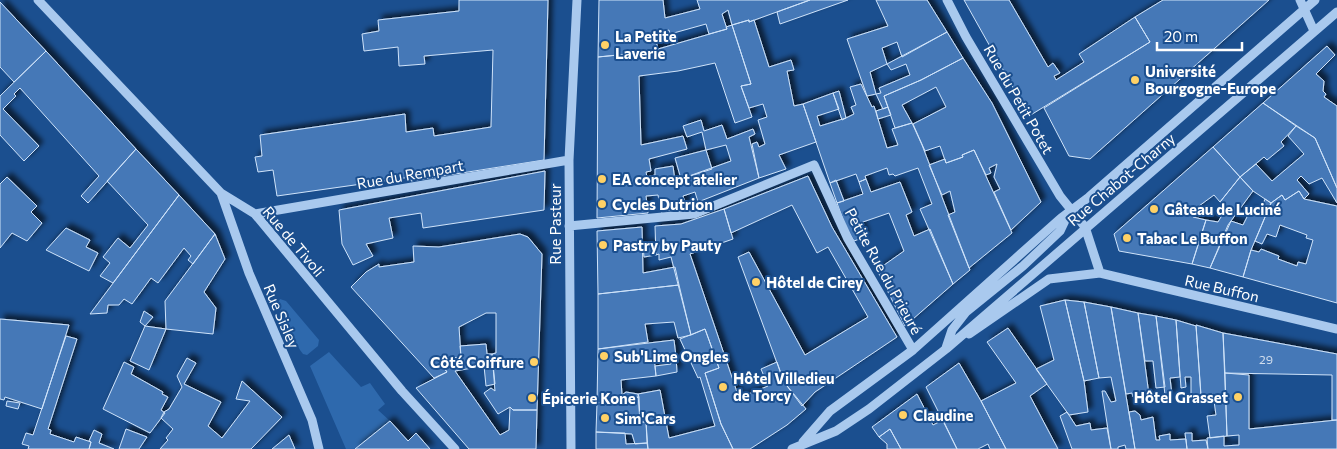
<svg xmlns="http://www.w3.org/2000/svg" width="1337" height="449" font-family="Commissioner,sans-serif">
<defs>
<filter id="shadow"><feDropShadow dx="4.5" dy="-4.5" stdDeviation="2.5" flood-color="#0009"/></filter>
</defs>
<rect width="100%" height="100%" fill="#1b4f8f"/>
<!-- green -->
<path fill="#2e69ad" d="M280 299 286 301 319 340 318 346 307 355 303 354 300 350 277 305Z
M329 352 361 387 370 383 385 404 378 410 390 421 355 449H346L310 366Z"/>
<!-- building -->
<path fill="#4478b7" stroke="#cfe3fa" filter="url(#shadow)" d="M459 0H548L544 160 411 181V177L277 196 273 170 258 172 255 157 262 156 260 135 405 114 406 132 433 128 434 136 491 127 493 50 424 56 425 64 399 66 398 47 364 51 362 34 379 31 378 20 459 11Z
M599 0H663L665 18 700 9 697 0H810L749 22V20L732 25 728 10 722 14 727 29 709 34 706 24 670 34 669 30 655 34 658 51 598 57Z
M810 0H848L780 24 777 12Z
M876 0H927L947 32 902 57 897 42 882 48 887 64 870 72 876 94 867 96 847 39 888 26Z
M964 0H1009L1048 67 1053 63 1060 73 1054 76 1056 80 1084 62 1079 54 1135 17 1150 42 1029 116Z
M1163 0H1269L1090 159 1069 156 1044 108 1150 42 1135 17Z
M0 2 46 51 14 82 0 67Z
M749 20V22L754 20 769 67 791 60 794 70 787 71 794 106 803 104 816 142 779 155 786 169 759 178 752 144 757 142 759 147 765 144 758 120 767 117 763 104 749 108 741 86 751 84 732 25Z
M732 25 751 84 741 86 752 117 735 123 715 63 678 71 639 76 641 145 683 136 687 149 649 159 651 171 646 172 647 177 655 175V169L673 166 675 181 731 161 726 145 706 150 702 132 687 137 683 126 701 120 704 131 722 125 727 139 753 129 755 134 749 137 759 178 698 202 695 192 683 196 686 206 661 212 658 195 646 196 648 213 597 218 598 57 658 51V49L727 29 726 27Z
M947 32 963 58 921 80 884 96 888 107 883 109 876 94 881 93 879 88 910 75 906 64 891 70 887 64Z
M1327 46 1335 55 1316 74 1324 81 1323 91 1326 94 1324 97 1337 106V188L1315 138 1263 103Z
M46 51 136 149 88 203 81 196 99 176 20 88 14 94 16 96 3 109 39 146 24 161 0 135V96Z
M963 58 992 103 1041 202 1011 230 994 192 1000 189 994 177 997 164 989 168 991 173 986 175 974 150 962 155 963 157 946 163 940 146 925 151 913 124 946 107 936 87 902 105 912 123 895 128 884 96 921 80Z
M861 84 872 107 874 106 887 148 898 145 892 129 912 123 922 145 970 270 953 284 920 209 932 204 918 168 895 176 893 174 889 175 887 168 865 176 866 179 859 182 856 174 830 183 803 104 833 93 839 109 817 116 820 126 846 118 854 114 851 107 856 105 850 87Z
M839 91 846 118 842 120 833 93Z
M1263 103 1296 126 1281 142 1284 146 1267 160 1264 157 1240 177 1213 147Z
M888 107 891 115 878 119 876 111Z
M1296 126 1315 138 1337 188V203L1322 178 1309 184 1301 176 1297 180 1309 194 1304 199 1299 191 1285 200 1282 195 1271 203 1253 191 1240 177 1256 164 1272 181 1304 154 1288 136Z
M1213 147 1240 177 1220 202 1214 195 1199 206 1193 217 1206 220 1192 264 1119 251 1114 234Z
M136 149 179 195 113 283 100 276 110 263 103 257 118 238 130 248 148 225 107 181Z
M706 150 712 169 681 179 675 158Z
M974 150 1012 233 969 268 948 215 955 212 950 191 942 195 929 165 945 159 946 163 963 157 962 155Z
M545 171 544 210 423 228 421 213 389 218 393 238 366 244 373 256 353 265 342 244 339 210Z
M808 176 832 227 897 337 815 392 802 406 784 382 738 257 749 252 805 355 868 317 828 247 817 253 792 205 731 233 724 209Z
M7 177 37 206 31 212 42 223 27 241 12 233 0 248V184Z
M1240 177 1253 191 1228 225 1210 268 1192 264 1206 220 1218 222 1227 207 1220 202Z
M866 179 871 192 900 182 912 212 906 215 914 236 930 229 953 284 905 326 877 270 904 251 889 213 860 223 865 237 854 241 846 228 837 203 863 194 859 182Z
M836 180 844 201 837 203 830 183Z
M1299 191 1304 199 1337 206V303L1243 277 1251 250 1259 252 1261 249 1279 256 1278 259 1297 266 1298 262 1306 264 1313 240 1306 238 1307 235 1280 225 1276 237 1267 234 1262 244 1255 241 1271 203 1282 195 1285 200Z
M179 195 215 234 193 264 188 260 191 256 184 248 158 283 151 278 132 304 124 299 119 305H108L107 313 90 314Z
M1265 199 1271 203 1251 250 1243 277 1210 268 1231 221 1243 225 1250 211 1259 214Z
M724 209 733 239 690 254 739 398 768 386 761 369 777 362 784 382 806 409 787 425 750 449H733L721 424 705 373 719 368 705 329 691 335 671 257 659 260V254L656 255 655 226 681 224Z
M642 227 643 273 675 267 679 285 598 294 597 231Z
M66 228 90 240 86 247 98 253 89 271 46 250Z
M215 234 225 259 204 292 216 308 213 334 166 329 165 301Z
M520 234 528 237 542 254 537 410H513L510 407 498 414 484 393 491 388 495 391 492 354 496 353V313H486L459 327 461 357 448 359 450 366 444 368 447 372 434 378 351 287 366 272 379 264V267L414 262 413 246 439 247Z
M656 244V255L644 257 643 245Z
M679 285 691 335 678 338 674 322 645 324 648 342 598 349V294Z
M1065 300 1084 302 1099 378 1084 381Z
M1065 300 1084 381 1088 412 1069 415 1036 369 1054 360 1040 306Z
M1084 302 1111 307 1135 449H1126L1125 445 1118 447V449H1111L1102 391H1105L1111 402 1116 401 1111 377 1099 378Z
M1111 307 1138 313 1149 395 1133 397 1132 393 1126 394Z
M144 311 153 317 145 326 140 322Z
M1138 313 1156 316 1165 387 1156 388 1153 361H1145Z
M1156 316 1176 320 1180 377 1170 378 1172 395H1165Z
M0 319 69 325 42 409 5 397 4 400 0 399Z
M1176 320 1196 326 1201 397H1191V377H1185L1186 387 1181 388Z
M1196 325 1223 333 1227 436 1210 438 1207 416 1216 415 1213 394 1201 395Z
M145 326 166 329 149 370 130 361Z
M1008 328 1047 384 1030 396 1058 449H1006L981 401 1016 383 987 342Z
M705 329 719 368 705 373 721 424 733 449H648L646 422H640L638 394 660 390 669 438 715 426 700 377 698 378 680 339Z
M1223 333 1337 354V420H1332V375L1225 373Z
M66 336 77 339 48 429 51 430 50 434 74 442 76 437 91 442 89 449H28L29 446 22 444 26 433 33 435Z
M674 340 676 357H654L656 376 621 380 622 395 626 392 638 394 639 397 597 403 598 349Z
M486 344 487 354H492L495 384 486 386 484 366 455 371 500 435 509 430 510 407 513 410H537L536 449H469L416 388 447 372 444 368 450 366 448 359 461 357 460 346Z
M670 357H676L677 372 656 376 655 366 671 364Z
M187 358 196 363 184 384 221 402 208 426 222 438 250 401 236 399 242 381 282 417 251 449H160L168 440 166 438 173 429 161 418 164 412 169 409 182 387 177 376Z
M124 362 134 367 131 374 163 392 162 394 168 397 161 410 165 413 150 433 103 409Z
M959 363 981 401 1006 449H990L988 444 978 449H957L926 387Z
M1225 373 1249 375V429L1337 420V449H1208L1207 438 1224 436V446L1239 445V435L1227 436Z
M917 394 933 425 943 420 957 449H901L890 429 879 437 872 427Z
M639 397 640 422H646L647 443 635 444 632 434 596 432 597 403Z
M7 401 20 403 18 409 6 406Z
M1135 411 1140 415 1141 420 1153 417 1156 440H1160L1159 436 1170 434V440L1186 439 1187 449H1135L1129 412Z
M1067 412 1076 426 1090 423 1091 430 1107 428 1111 449H1072L1060 416Z
M390 421 408 441 416 433 430 449H355Z
M126 429 147 437 139 449H119Z
M890 429 901 449H887V444L879 437Z
M94 430 102 434 99 443 114 449H89L91 442 89 441Z
M596 432 625 433 626 444 647 443 648 449H596Z
M1185 433H1192V441L1206 440 1208 449H1187Z
M289 435 295 449H272Z"/>
<g fill="none" stroke-linecap="round" stroke-linejoin="round">
<!-- minor -->
<path stroke="#a9c9ee" stroke-width="9" d="M38 0 221 193 255 214 402 391 455 449
M947 0 966 37 1060 196 1085 227 1100 273
M1300 0 1314 31
M221 193 249 273 312 420 319 449
M255 214 569 160
M569 226 694 214 814 165 848 239 913 350
M969 334 1049 279 1100 273 1337 329
M946 348 952 330 966 312 1023 266 1060 231 1069 212
M803 442 830 411 913 350 1061 218 1089 197 1315 0
M571 449 569 160 577 0
M792 449 836 431 869 409 946 349 1337 12"/>
</g>
<!-- markers -->
<g fill="#ffd166" stroke="#1b4f8f" stroke-width="2">
<circle cx="605" cy="45" r="5"/>
<circle cx="1135" cy="80" r="5"/>
<circle cx="602" cy="179" r="5"/>
<circle cx="602" cy="204" r="5"/>
<circle cx="1154" cy="209" r="5"/>
<circle cx="1127" cy="238" r="5"/>
<circle cx="603" cy="245" r="5"/>
<circle cx="756" cy="282" r="5"/>
<circle cx="604" cy="356" r="5"/>
<circle cx="534" cy="362" r="5"/>
<circle cx="723" cy="387" r="5"/>
<circle cx="1238" cy="397" r="5"/>
<circle cx="532" cy="398" r="5"/>
<circle cx="903" cy="415" r="5"/>
<circle cx="605" cy="418" r="5"/>
</g>
<g text-anchor="middle" dominant-baseline="central" stroke-width="4" stroke-linejoin="round" paint-order="stroke">
<!-- number labels -->
<g font-size="12" fill="#d0dded">
<text x="1266" y="359">29</text>
</g>
<!-- poi labels -->
<g font-size="15" font-weight="bold" fill="#fff" stroke="#1b4f8f" text-anchor="start">
<text x="615" y="36">La Petite<tspan x="615" dy="17">Laverie</tspan></text>
<text x="1145" y="71">Université<tspan x="1145" dy="17">Bourgogne-Europe</tspan></text>
<text x="612" y="179">EA concept atelier</text>
<text x="612" y="204">Cycles Dutrion</text>
<text x="1164" y="209">Gâteau de Luciné</text>
<text x="1137" y="238">Tabac Le Buffon</text>
<text x="613" y="245">Pastry by Pauty</text>
<text x="766" y="282">Hôtel de Cirey</text>
<text x="614" y="356">Sub'Lime Ongles</text>
<text x="524" y="362" text-anchor="end">Côté Coiffure</text>
<text x="733" y="378">Hôtel Villedieu<tspan x="733" dy="17">de Torcy</tspan></text>
<text x="1228" y="397" text-anchor="end">Hôtel Grasset</text>
<text x="542" y="398">Épicerie Kone</text>
<text x="913" y="415">Claudine</text>
<text x="615" y="418">Sim'Cars</text>
</g>
<!-- street labels -->
<g font-size="15" fill="#fff" stroke="#1b4f8f">
<text transform="translate(1019 99) rotate(60)">Rue du Petit Potet</text>
<text transform="translate(410 174) rotate(-10)">Rue du Rempart</text>
<text transform="translate(1121 179) rotate(-40)">Rue Chabot-Charny</text>
<text transform="translate(555 224) rotate(-90)">Rue Pasteur</text>
<text transform="translate(294 241) rotate(50)">Rue de Tivoli</text>
<text transform="translate(884 271) rotate(61)">Petite Rue du Prieuré</text>
<text transform="translate(1222 288) rotate(13)">Rue Buffon</text>
<text transform="translate(282 316) rotate(67)">Rue Sisley</text>
</g>
</g>
<!-- scale -->
<path d="M1157 42v8h85v-8" fill="none" stroke="#ffffff" stroke-width="2.5"/>
<text x="1164" y="42" font-size="15" fill="#ffffff" stroke="#1b4f8f" stroke-width="4" paint-order="stroke">20 m</text>
</svg>
